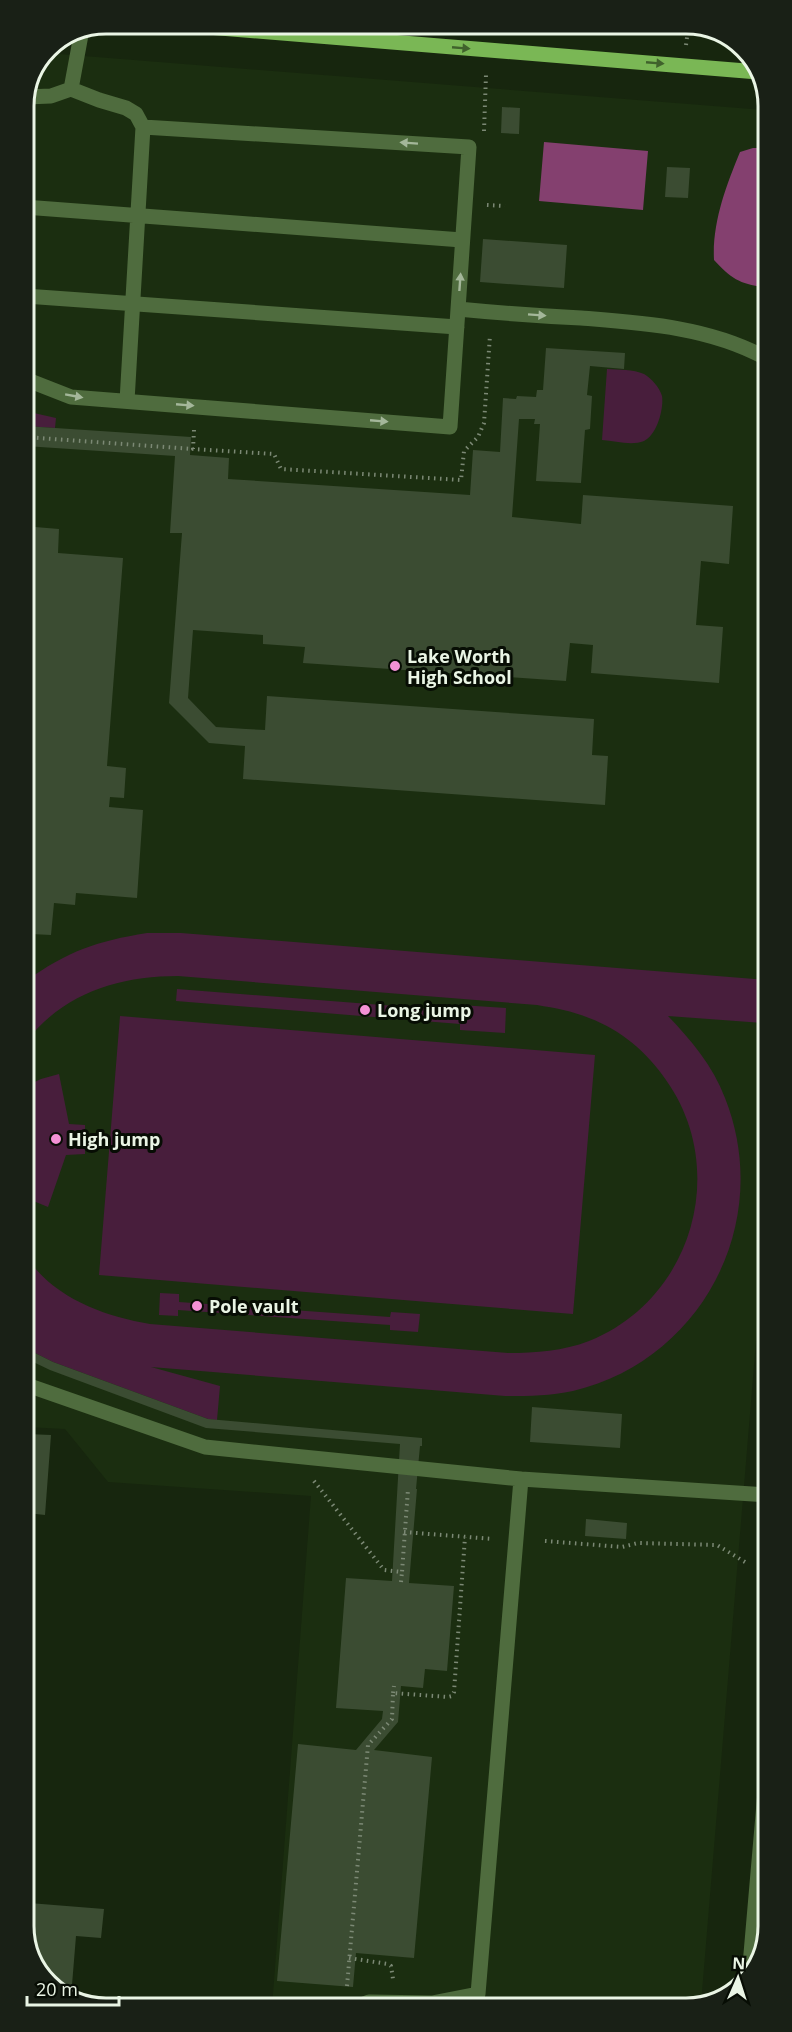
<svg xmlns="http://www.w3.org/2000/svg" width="792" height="2032" font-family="'Open Sans',sans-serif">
<rect width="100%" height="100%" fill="#17260e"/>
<!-- built -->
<path fill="#1b2e10" d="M46 53 764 110 766 1221 701 2004 272 2007 311 1496 108 1482 65 1429 27 1427 24 102Z"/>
<!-- green -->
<path fill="#481e3c" d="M607 369C619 370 633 369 644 374 651 378 660 388 662 396 664 409 657 435 644 441 632 446 615 441 602 440Z
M25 411 56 418 55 428 25 426Z
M147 933H181L766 980 763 1023 668 1016C691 1040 713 1066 725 1098 774 1221 703 1360 573 1391 550 1396 528 1396 505 1396L151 1367 220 1386 217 1420 208 1419 53 1362 27 1349V1258C55 1298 103 1316 150 1324L508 1353C536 1353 563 1351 589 1341 692 1300 730 1170 666 1080 647 1052 621 1030 589 1018 572 1011 555 1008 537 1005L178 976C119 976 63 993 26 1042V981C68 951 97 941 147 933Z
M177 989 459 1011 460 1005 506 1008 505 1033 460 1030V1024L176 1001Z
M120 1016 595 1055 573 1314 99 1275Z
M59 1074 69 1124 85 1125V1154L66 1155 48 1207 31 1200 27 1196 26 1086 41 1079Z
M160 1293 179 1294V1302L390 1317 391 1312 420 1314 418 1332 390 1330V1325L178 1310V1316L159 1315Z"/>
<!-- water -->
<path fill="#84406f" d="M544 142 648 151 643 210 539 201Z
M753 148H764V287C739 284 731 278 714 260 712 223 726 186 740 152Z"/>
<!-- building -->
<path fill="#3b4c32" d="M502 107 520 108 519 134 501 133Z
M667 167 690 168 688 198 665 197Z
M483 239 567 245 564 288 480 282Z
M546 348 625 353 624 369 590 366 587 395 592 396 590 429 585 430 581 483 536 481 540 424H534L535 419H519L512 517 581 524 583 495 733 506 729 564 701 561 696 625 723 627 719 683 591 673 593 645 570 643 566 681 303 663 305 647 263 644V635L193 630 188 698 216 727 246 729 265 730 267 696 594 719 592 755 608 756 605 805 243 779 245 746 209 743 169 703 182 533H170L175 456 25 446V426L191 437 190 455 229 458 228 479 470 495 473 450 500 452 503 398 516 399 517 396 536 397 537 390H543Z
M35 527 59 529 58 553 123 558 107 766 126 768 124 798 110 797 109 807 143 810 137 898 76 893 75 905 54 903 51 935 31 934 30 951H26L25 544 34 545Z
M27 1349 53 1362 208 1419 422 1438V1446H420L416 1489H417L409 1583 454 1586 447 1671 425 1669 423 1688 401 1686 398 1722 374 1750 432 1757 414 1958 356 1953 353 1987 277 1981 298 1744 356 1750 382 1719 383 1711 336 1708 346 1578 392 1581 400 1444 206 1428 50 1370 27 1359Z
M532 1407 622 1414 620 1448 530 1442Z
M27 1434 51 1435 45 1515 27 1513Z
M586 1519 627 1523 626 1539 585 1536Z
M29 1903 104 1909 101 1938 76 1936 71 1997 56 1991 28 1951Z"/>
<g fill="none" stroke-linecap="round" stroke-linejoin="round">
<!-- path -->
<path stroke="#7c8975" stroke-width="4" stroke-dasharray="1.5 4.5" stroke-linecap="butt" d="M686 45 688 30
M484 131 486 75
M487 205 505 206
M194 430 193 449 274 454 281 469 461 480 464 451 478 437 484 423 490 335
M25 437 193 449
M314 1481 384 1570 402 1572 408 1489
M404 1532 493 1539
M545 1541 622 1547 638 1543 717 1545 745 1562
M401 1582 402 1572
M393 1693 394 1686
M349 1958 388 1964 391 1966 393 1979
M347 1986 368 1745 392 1719 393 1693 448 1697 452 1696 454 1692 465 1537"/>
<!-- minor -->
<path stroke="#4f6c3e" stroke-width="15" d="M71 89 81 35
M26 97 51 96 71 89 99 100 126 108 136 114 143 127 127 401
M24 207 462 240
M25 296 457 327
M458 309C499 313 540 316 581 318 644 323 708 327 764 357
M25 379 71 397 450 427 469 147 143 127
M27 1385 205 1447 521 1479
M749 1977 768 1757
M359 2006 369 2002 432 2003 478 1994 521 1479 767 1495"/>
<!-- major -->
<path stroke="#7ab755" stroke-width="15" d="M171 24 758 72"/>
</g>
<!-- one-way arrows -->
<defs><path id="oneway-solid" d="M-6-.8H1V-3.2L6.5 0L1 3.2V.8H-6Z" transform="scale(1.5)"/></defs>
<g fill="#40622c">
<use href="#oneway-solid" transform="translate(461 48) rotate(5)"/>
<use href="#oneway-solid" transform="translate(655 63) rotate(5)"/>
</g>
<g fill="#a4b79a">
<use href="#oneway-solid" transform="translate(409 143) rotate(-176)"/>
<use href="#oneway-solid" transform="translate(460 282) rotate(-86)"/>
<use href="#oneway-solid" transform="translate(537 315) rotate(4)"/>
<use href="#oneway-solid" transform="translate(74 396) rotate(10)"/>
<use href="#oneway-solid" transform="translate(185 405) rotate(5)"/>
<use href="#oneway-solid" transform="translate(379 421) rotate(5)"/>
</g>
<!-- markers -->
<g fill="#f391d5" stroke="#070d04" stroke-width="2">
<circle cx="395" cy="666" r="6"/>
<circle cx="365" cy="1010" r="6"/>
<circle cx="56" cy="1139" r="6"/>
<circle cx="197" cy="1306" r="6"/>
</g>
<g text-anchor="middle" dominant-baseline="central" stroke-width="6" stroke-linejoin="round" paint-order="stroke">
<!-- poi labels -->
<g font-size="18" font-weight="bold" fill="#eaf5e5" stroke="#070d04" text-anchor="start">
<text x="407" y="656">Lake Worth<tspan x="407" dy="21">High School</tspan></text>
<text x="377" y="1010">Long jump</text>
<text x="68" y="1139">High jump</text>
<text x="209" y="1306">Pole vault</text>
</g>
</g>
<!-- crop -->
<path d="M0 0H792V2032H0ZM106 34H686A72 72 0 0 1 758 106V1926A72 72 0 0 1 686 1998H106A72 72 0 0 1 34 1926V106A72 72 0 0 1 106 34Z" fill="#192016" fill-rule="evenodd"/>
<path fill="none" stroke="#eaf5e5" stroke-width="3" d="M106 34H686A72 72 0 0 1 758 106V1926A72 72 0 0 1 686 1998H106A72 72 0 0 1 34 1926V106A72 72 0 0 1 106 34Z"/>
<!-- north arrow -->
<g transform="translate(738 1978) rotate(3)" stroke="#070d04" stroke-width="4.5" paint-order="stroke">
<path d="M0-4.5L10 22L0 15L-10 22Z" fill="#eaf5e5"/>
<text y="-9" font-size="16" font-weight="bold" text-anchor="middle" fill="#eaf5e5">N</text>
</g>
<!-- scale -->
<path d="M27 1996v9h92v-9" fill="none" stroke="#eaf5e5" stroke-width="3"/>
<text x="36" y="1996" font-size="18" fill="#eaf5e5" stroke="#070d04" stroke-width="4.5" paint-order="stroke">20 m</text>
</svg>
